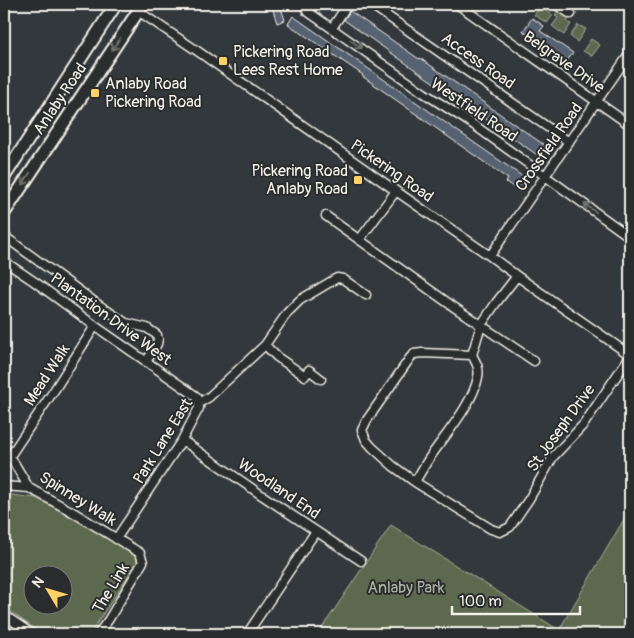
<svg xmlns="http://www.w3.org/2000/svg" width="634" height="638" font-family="Pangolin,sans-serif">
<rect width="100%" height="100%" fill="#33383c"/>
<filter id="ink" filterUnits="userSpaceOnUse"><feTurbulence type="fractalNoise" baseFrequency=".02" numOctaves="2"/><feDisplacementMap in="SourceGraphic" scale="10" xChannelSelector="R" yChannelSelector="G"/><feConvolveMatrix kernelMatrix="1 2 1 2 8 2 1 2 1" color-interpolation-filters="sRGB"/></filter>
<g filter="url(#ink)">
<!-- green -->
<path fill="#5d6950" stroke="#a8ad9c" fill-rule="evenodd" d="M540 7 553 15 547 23 534 15Z
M558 11 569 18 567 22 571 24 564 35 552 26 558 18 555 15Z
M578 25 586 29 577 42 570 36Z
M591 39 600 45 592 56 583 51Z
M4 494 37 498 105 536 136 555 137 563 90 634H42L4 607ZM32 576H62V606H32Z
M630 509V634H318L391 525 559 630Z"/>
<!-- building -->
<path fill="#566272" stroke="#f4f1e8" d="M280 5 285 20 277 23 272 7Z
M350 11 419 59 420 58 550 149 543 159 344 20Z
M293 16 529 181 520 192 506 182 508 179 362 76 363 75 288 24Z
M532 18 544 26 540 31 573 53 566 62 523 31Z"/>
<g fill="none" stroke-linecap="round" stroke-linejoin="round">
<defs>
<path id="street" d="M305 4 307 11 317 18 424 93 474 125 630 237
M370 4 569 142
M457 4 630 125
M555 4 571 14
M138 11 196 50 396 191 490 256 517 276 630 355
M332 28 348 4
M326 216 451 305 534 361
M4 236 96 303 126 323 147 328 157 335 158 339 157 344 146 362
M360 239 396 191
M490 256 630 53
M4 261 35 282 95 326 193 394 197 397 199 403
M517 276 496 303 481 325 472 355 422 353 414 354 410 358 367 420 362 430 366 440 372 447 393 466 415 482 491 529 500 532 510 527 529 499 553 457 584 424 630 356
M265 345 277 357 305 376 309 370 321 379
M182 440 260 494 361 561
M10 456 29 488 71 511 140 553 143 562 109 619 98 634
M4 463 10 456 55 389 95 326
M415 482C421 472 426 462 433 453 448 432 474 401 478 377 480 369 476 362 472 355
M4 486 29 488
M116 539 182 440 199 408V403L209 397 265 345 287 313 300 300 337 278 343 279 366 295
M4 615 32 634
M247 634 316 531"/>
<path id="secondary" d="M4 177 116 4
M4 213 143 4"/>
</defs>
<!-- street casing -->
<use href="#street" stroke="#f4f1e8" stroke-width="11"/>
<!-- secondary casing -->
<use href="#secondary" stroke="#f4f1e8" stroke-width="15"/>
<!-- street -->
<use href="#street" stroke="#2a2d2e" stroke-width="8"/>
<!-- secondary -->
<use href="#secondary" stroke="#2a2d2e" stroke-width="11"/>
</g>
<!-- one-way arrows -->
<defs><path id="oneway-shaft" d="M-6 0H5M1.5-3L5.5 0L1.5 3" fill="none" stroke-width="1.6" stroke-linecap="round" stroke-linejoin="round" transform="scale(1.25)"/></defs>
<g stroke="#71726f">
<use href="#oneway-shaft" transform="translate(116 44) rotate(123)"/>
<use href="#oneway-shaft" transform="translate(356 44) rotate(35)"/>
<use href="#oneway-shaft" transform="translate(26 179) rotate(123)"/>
<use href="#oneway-shaft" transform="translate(590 208) rotate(-145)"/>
</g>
</g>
<!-- markers -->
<g fill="#ffd166" stroke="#2a2d2e" stroke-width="2">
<rect x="218" y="56" width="10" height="10" rx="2.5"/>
<rect x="90" y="88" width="10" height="10" rx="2.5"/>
<rect x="353" y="175" width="10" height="10" rx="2.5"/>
</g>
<g text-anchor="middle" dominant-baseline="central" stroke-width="4" stroke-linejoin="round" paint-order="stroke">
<!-- poi labels -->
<g font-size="16" fill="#f4f1e8" stroke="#2a2d2e" text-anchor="start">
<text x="233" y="52">Pickering Road<tspan x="233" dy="18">Lees Rest Home</tspan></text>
<text x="105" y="84">Anlaby Road<tspan x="105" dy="18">Pickering Road</tspan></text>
<text x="348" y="171" text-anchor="end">Pickering Road<tspan x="348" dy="18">Anlaby Road</tspan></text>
</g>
<!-- street labels -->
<g font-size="16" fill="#f4f1e8" stroke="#2a2d2e">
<text transform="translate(478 61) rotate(35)">Access Road</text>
<text transform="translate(564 62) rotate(35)">Belgrave Drive</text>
<text transform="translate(60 99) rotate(-56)">Anlaby Road</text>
<text transform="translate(474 110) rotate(34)">Westfield Road</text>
<text transform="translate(549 147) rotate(-55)">Crossfield Road</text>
<text transform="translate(392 171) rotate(35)">Pickering Road</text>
<text transform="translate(111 319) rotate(36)">Plantation Drive West</text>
<text transform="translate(47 375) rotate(-57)">Mead Walk</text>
<text transform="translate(561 428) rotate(-54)">St Joseph Drive</text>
<text transform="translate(163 441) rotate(-58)">Park Lane East</text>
<text transform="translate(279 489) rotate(34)">Woodland End</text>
<text transform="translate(78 499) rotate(32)">Spinney Walk</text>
<text transform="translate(111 588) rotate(-59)">The Link</text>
</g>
<!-- park labels -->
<g font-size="16" fill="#b0b4a4" stroke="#2a2d2e">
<text x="406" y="588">Anlaby Park</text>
</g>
</g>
<!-- margin -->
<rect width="634" height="638" fill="none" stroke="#2a2d2e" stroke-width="20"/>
<rect x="10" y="10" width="614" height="618" fill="none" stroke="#f4f1e8" stroke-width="2" filter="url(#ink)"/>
<!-- north arrow -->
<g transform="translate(48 590) rotate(308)"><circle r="24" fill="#2a2d2e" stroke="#7b7b78"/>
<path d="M0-4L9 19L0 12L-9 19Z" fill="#ffd166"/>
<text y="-8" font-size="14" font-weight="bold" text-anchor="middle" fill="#f4f1e8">N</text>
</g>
<!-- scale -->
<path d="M452 606v8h128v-8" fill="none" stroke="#f4f1e8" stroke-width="2.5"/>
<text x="459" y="606" font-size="15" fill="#f4f1e8" stroke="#2a2d2e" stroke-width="4" paint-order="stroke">100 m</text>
</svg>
